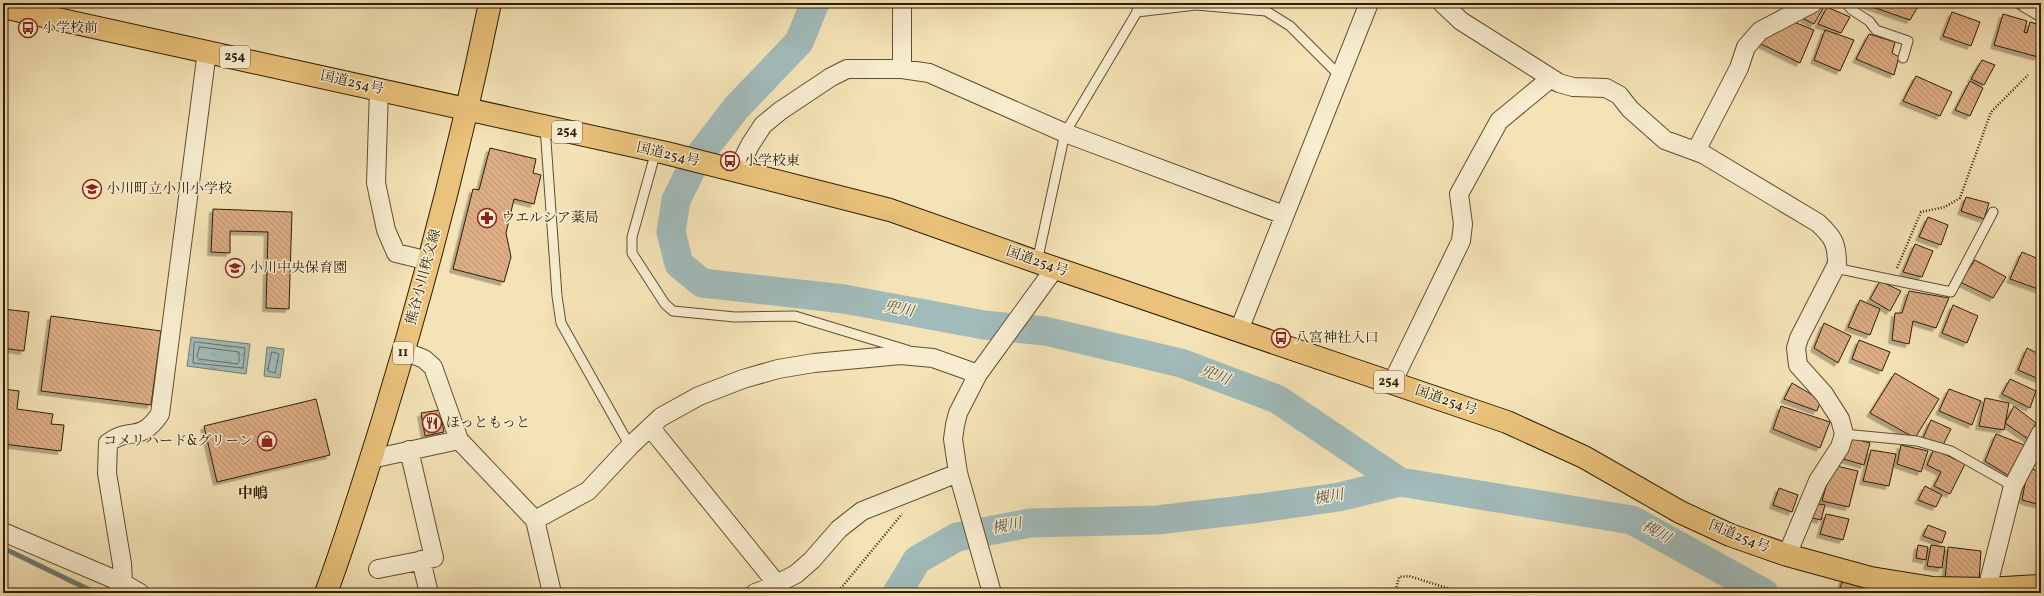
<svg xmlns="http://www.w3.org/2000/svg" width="2044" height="596" font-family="Vollkorn,'Noto Serif JP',serif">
<defs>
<pattern id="water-ripples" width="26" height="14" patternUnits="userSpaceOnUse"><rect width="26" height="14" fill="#a1bbba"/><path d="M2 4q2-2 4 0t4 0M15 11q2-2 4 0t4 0" fill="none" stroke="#8ba09e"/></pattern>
<pattern id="building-back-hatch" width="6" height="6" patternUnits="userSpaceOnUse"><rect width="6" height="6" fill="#ddad85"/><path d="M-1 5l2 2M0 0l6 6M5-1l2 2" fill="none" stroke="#be9471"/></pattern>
<filter id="shadow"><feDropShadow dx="-3.5" dy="3.5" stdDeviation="0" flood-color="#0004"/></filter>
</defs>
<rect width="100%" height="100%" fill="#f4e3b6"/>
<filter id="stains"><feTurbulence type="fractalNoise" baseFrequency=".005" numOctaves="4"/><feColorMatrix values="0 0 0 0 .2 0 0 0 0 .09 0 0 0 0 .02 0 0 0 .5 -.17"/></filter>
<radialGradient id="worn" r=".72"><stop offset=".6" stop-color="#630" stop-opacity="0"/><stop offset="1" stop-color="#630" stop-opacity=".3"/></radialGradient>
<!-- water -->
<path fill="url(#water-ripples)" stroke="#737c71" d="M191 337 250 344 246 374 187 366Z
M267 347 284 349 280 378 264 376Z"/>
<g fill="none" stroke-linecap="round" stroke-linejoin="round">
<!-- shore -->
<path stroke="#686c5f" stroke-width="1" d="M196 342 245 348 243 368 193 363 194 343Z
M200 347 239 352V362L237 364 199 359 197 357Z
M272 352 279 354 275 373 268 371Z"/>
<!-- stream -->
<path stroke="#737c71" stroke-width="5" d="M2012 3 2023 10
M3 548 96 593"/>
<!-- river -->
<path stroke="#a1bbba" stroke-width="29" d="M815 3 799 42 736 108 696 160 676 200 671 232 679 264 702 283 844 299 984 325 1045 331 1181 363 1277 399 1400 482
M897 593 917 560 957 537 1030 523 1157 520 1260 508 1339 497 1400 482 1632 520 1764 593"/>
</g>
<!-- building -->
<path fill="url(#building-back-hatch)" stroke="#2e1d04" filter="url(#shadow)" d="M1819 3 1825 5 1814 24 1804 19Z
M1861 3H1920L1910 20Z
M1827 7 1850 17 1841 33 1818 24Z
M1952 12 1980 22 1971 46 1943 36Z
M2003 14 2027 21 2024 32 2027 33 2030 22 2041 25V46L2038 57 1994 45Z
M1789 20 1814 30 1800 63 1757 42Z
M1825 30 1854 40 1840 71 1814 60Z
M1869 34 1895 42 1892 53 1899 57 1894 75 1856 59Z
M1982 60 1995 65 1984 85 1971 79Z
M1916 76 1952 92 1940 116 1903 101Z
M1970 81 1983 88 1970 116 1955 110Z
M490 148 536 159 533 173 541 175 534 204 514 199 506 233 511 257 504 282 453 269 473 189 479 190Z
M1966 197 1989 203 1984 219 1961 211Z
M213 209 292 212 289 309 266 308 268 232 230 231V253L211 252Z
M1928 217 1948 225 1941 245 1919 237Z
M1915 244 1933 251 1922 277 1903 272Z
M2022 252 2041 260V290L2010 279Z
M1975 260 2006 277 1993 298 1960 282Z
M1880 281 1901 291 1890 311 1870 299Z
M1909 291 1949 298 1936 328 1913 321 1909 344 1892 340 1895 313H1902Z
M1860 300 1880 309 1870 335 1848 327Z
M1953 305 1978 316 1967 343 1942 333Z
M3 309 29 312 24 351 3 348Z
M51 316 161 331 151 405 41 391Z
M1824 323 1851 336 1838 363 1814 348Z
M1859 340 1890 352 1882 371 1852 359Z
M2027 348 2041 355V380L2018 370Z
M1895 373 1939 399 1915 438 1870 413Z
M2010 379 2036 391 2030 408 2002 394Z
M1792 383 1821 400 1817 411 1784 399Z
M3 389 19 391 17 409 53 414 51 424 64 425 61 451 3 444Z
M1949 389 1981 401 1972 425 1939 411Z
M1985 398 2009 403 2004 430 1979 426Z
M316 399 330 455 217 482 204 426Z
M1781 406 1830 422 1820 448 1773 429Z
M2014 406 2036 423 2028 439 2005 423Z
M440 410 444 432 425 436 421 413Z
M1931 420 1951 429 1943 445 1923 438Z
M1996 434 2027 446 2009 476 1985 461Z
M1847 437 1870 443 1864 465 1840 458Z
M1901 445 1928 451 1921 472 1897 464Z
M1934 449 1965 464 1950 494 1934 486 1941 472 1927 465Z
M1871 450 1896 454 1889 486 1863 481Z
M1832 465 1858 471 1849 507 1822 501Z
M2032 469 2041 472V505L2022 500 2026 478Z
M1925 486 1942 495 1936 507 1918 500Z
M1779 488 1798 495 1792 512 1773 505Z
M1813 503 1825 505 1821 520 1809 517Z
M1826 514 1849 519 1843 540 1820 534Z
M1928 525 1946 532 1942 543 1923 536Z
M1918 545 1928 547 1926 560 1916 558Z
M1931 545 1945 547 1942 568 1927 566Z
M1948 547 1981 551 1979 581 1945 579Z
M1845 575 1888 590 1887 593H1838Z"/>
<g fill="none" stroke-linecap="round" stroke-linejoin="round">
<defs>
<path id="lane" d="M1846 3 1852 10 1869 21 1876 30 1908 41 1903 58
M1137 12 1196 5 1266 11 1290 26 1340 76
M545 127 557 296 561 323 630 446
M656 151 632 237V253L665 304 673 311 735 317 795 316 907 350
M1037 262 1065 133 1137 12 1138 3
M1835 268 1951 292 1993 212
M1844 434 1917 441 1951 451 2013 486"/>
<path id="street" d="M902 3V69
M1442 3 1461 21 1559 83 1573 87 1606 88 1619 95 1630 109 1665 140 1703 154 1818 223C1833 237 1837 243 1837 264L1799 338 1796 348 1798 365 1824 394 1840 419 1844 434 1840 447 1818 481 1787 555
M2026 3 2041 12
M379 89 376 183 386 230 396 253 429 261
M1696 151 1739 68 1746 47 1760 31 1813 3
M737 171 750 145 763 125 780 111 831 77 847 69H902L929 73 1065 133 1284 215
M1239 330 1369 3
M404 351 424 359 433 367 459 440 535 520 552 593
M1392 383 1461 241 1463 224 1459 194 1499 121 1551 78
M650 427 777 584
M371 459 459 440
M535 520 588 491 630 446 661 417 699 396 743 379 778 369 814 363 901 355 933 358 978 374
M3 532 123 583 140 593
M421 560 429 593
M378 569 434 558 409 450
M1987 589 2013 486 2041 433
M117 593 123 583 122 564 107 473 108 443C129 426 140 444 160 414L207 51
M755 593 771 587 796 574 812 560 839 529 862 511 958 473
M992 593 958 473 953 439 955 425 958 413 978 374 1055 268"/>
<path id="primary" d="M326 593C347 536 365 478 383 420 425 283 461 144 490 3"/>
<path id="highway" d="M3 7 666 153 890 210 1037 262 1507 422 1584 457 1680 512 1730 535 1787 555 1871 578 1933 588 1987 589 2041 586"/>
</defs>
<!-- lane casing -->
<use href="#lane" stroke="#604e30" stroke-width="11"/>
<!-- street casing -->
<use href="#street" stroke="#604e30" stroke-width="20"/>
<!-- primary casing -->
<use href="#primary" stroke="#2e1d04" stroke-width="24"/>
<!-- highway casing -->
<use href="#highway" stroke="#2e1d04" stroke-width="24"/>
<!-- path -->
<path stroke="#2e1d04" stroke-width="2.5" stroke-dasharray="1 2" stroke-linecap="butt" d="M1897 268 1921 212 1945 207 1960 198 1991 112 2028 75
M837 593 902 514
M1395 593 1399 577 1409 576 1463 593"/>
<!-- lane -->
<use href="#lane" stroke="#f8edd0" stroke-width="9"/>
<!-- street -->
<use href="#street" stroke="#f8edd0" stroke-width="18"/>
<!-- primary -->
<use href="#primary" stroke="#eac27b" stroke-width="22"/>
<!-- highway -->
<use href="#highway" stroke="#eac27b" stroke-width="22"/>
</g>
<!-- icons -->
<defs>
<symbol id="bus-ring" viewBox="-11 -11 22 22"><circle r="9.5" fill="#f8edd0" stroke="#8f2418" stroke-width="1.5"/><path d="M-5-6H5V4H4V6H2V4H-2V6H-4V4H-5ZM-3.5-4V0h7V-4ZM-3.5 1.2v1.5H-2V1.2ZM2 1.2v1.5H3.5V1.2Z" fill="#8f2418"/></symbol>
<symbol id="school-ring" viewBox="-11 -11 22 22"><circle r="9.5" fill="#f8edd0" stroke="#8f2418" stroke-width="1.5"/><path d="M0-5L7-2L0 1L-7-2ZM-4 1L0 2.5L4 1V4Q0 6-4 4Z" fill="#8f2418"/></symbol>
<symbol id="pharmacy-ring" viewBox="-11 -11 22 22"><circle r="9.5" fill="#f8edd0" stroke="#8f2418" stroke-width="1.5"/><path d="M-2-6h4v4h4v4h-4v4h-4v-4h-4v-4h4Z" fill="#8f2418"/></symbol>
<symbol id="restaurant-ring" viewBox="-11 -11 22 22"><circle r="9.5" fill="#f8edd0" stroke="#8f2418" stroke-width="1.5"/><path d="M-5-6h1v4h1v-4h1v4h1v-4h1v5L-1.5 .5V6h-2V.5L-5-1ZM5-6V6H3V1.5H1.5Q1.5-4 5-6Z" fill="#8f2418"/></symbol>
<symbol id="shop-ring" viewBox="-11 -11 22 22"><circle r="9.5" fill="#f8edd0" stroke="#8f2418" stroke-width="1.5"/><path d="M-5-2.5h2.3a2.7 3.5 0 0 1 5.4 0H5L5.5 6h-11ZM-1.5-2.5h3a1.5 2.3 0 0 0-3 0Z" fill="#8f2418"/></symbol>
</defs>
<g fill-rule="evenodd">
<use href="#bus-ring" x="17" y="17" width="22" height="22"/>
<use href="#bus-ring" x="719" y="150" width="22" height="22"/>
<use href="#school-ring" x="81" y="178" width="22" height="22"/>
<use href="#pharmacy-ring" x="476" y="207" width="22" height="22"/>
<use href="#school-ring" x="224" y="257" width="22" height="22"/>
<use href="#bus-ring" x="1270" y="327" width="22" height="22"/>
<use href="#restaurant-ring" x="421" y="412" width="22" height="22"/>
<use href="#shop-ring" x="256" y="430" width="22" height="22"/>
</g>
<g text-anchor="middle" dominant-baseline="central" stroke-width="3" stroke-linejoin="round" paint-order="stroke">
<!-- shield labels -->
<g fill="#f8edd0" stroke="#6b5b41" stroke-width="1">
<rect x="220" y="46" width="30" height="22" rx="3"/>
<rect x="552" y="121" width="30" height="22" rx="3"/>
<rect x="393" y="342" width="20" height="22" rx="3"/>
<rect x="1374" y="371" width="30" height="22" rx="3"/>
</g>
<g font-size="13" font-weight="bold" fill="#2e1d04">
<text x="235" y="57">254</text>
<text x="567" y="132">254</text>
<text x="403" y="353">11</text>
<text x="1389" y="382">254</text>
</g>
<!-- poi labels -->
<g font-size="14" fill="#2e1d04" stroke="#f8edd0" text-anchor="start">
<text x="42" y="28">小学校前</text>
<text x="744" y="161">小学校東</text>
<text x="106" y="189">小川町立小川小学校</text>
<text x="501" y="218">ウエルシア薬局</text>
<text x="249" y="268">小川中央保育園</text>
<text x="1295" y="338">八宮神社入口</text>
<text x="446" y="423">ほっともっと</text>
<text x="253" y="441" text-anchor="end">コメリハード&amp;グリーン</text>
</g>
<!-- street labels -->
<g font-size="14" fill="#2e1d04" stroke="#f8edd0">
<text transform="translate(352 83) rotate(13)">国道254号</text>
<text transform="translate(668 155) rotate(13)">国道254号</text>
<text transform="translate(1037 262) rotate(19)">国道254号</text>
<text transform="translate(424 277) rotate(-75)">熊谷小川秩父線</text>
<text transform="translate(1446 401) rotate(19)">国道254号</text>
<text transform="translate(1739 537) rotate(22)">国道254号</text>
</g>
<!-- water labels -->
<g font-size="15" font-style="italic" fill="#565444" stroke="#f8edd0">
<text transform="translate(899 310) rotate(11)">兜川</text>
<text transform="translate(1215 376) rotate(21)">兜川</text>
<text transform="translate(1329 498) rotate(-10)">槻川</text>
<text transform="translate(1007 527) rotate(-11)">槻川</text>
<text transform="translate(1656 533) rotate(29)">槻川</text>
</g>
<!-- neighbourhood labels -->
<g font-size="15" font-weight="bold" fill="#2e1d04" stroke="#f8edd0">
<text x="253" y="494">中嶋</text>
</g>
</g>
<!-- margin -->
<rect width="2044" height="596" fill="none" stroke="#f4e3b6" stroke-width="16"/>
<rect x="4" y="4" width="2036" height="588" fill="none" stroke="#2e1d04" stroke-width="2"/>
<rect x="8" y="8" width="2028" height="580" fill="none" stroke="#2e1d04"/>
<rect width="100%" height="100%" filter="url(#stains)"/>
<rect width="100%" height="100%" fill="url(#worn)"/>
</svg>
